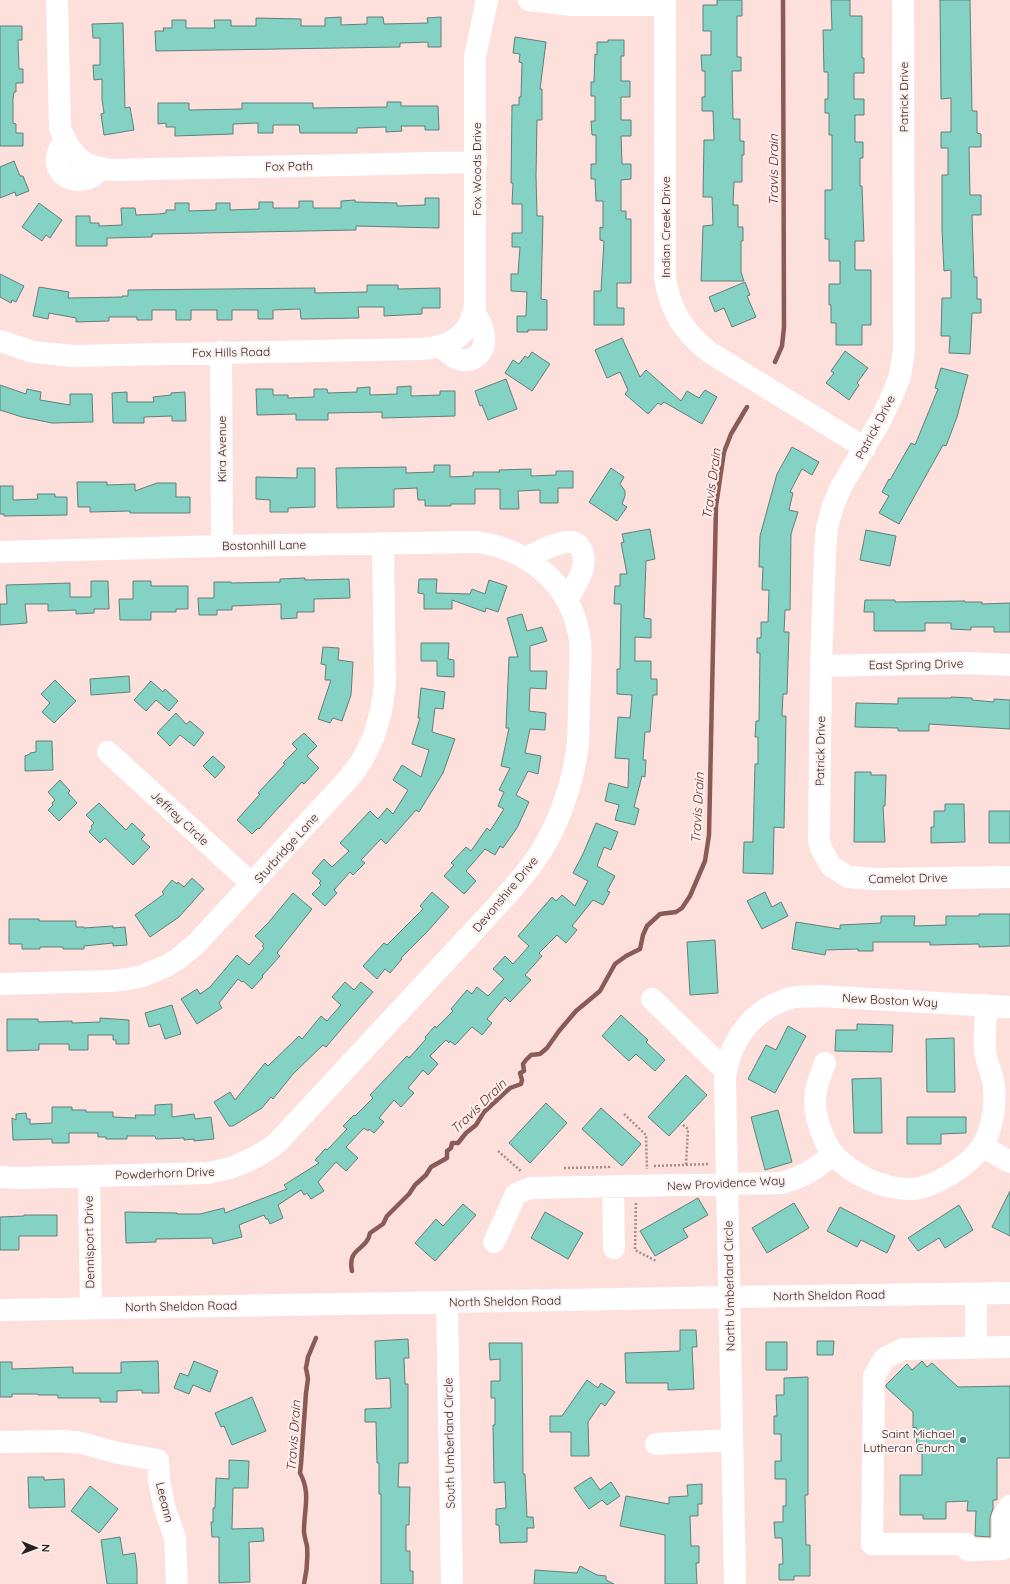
<svg xmlns="http://www.w3.org/2000/svg" width="1010" height="1584" font-family="Quicksand,sans-serif">
<rect width="100%" height="100%" fill="#fddfdb"/>
<g fill="none" stroke-linecap="round" stroke-linejoin="round">
<!-- stream -->
<path stroke="#8a5b56" stroke-width="4.5" d="M775 362 782 346 784 327 783 0
M352 1271C347 1247 367 1251 370 1233L383 1224 387 1216 409 1194 415 1185 426 1175 431 1167 447 1158V1151L451 1148 452 1143H458L466 1133 476 1125 484 1112 510 1088 521 1084 522 1080 520 1073 524 1071 523 1064 526 1060 531 1055 540 1054 547 1048 559 1031 576 1011 600 991 615 964 626 956 640 949 643 935 647 926 660 914 676 912 682 908 690 896 705 861 709 835 716 506 724 452 731 434 747 407
M304 1584C307 1571 308 1559 307 1546 306 1541 304 1536 304 1531 304 1509 311 1493 300 1473L301 1464 306 1393 308 1379 306 1368 308 1357 316 1338"/>
</g>
<!-- building -->
<path fill="#83d2c4" stroke="#627f79" d="M717 0H742V16H737V57H741V71H732L733 119H740V141H744V155H742V182H734L733 205H738V227H743V241H741V272L744 281H701L703 226 713 225 712 197H703L704 140H714L713 111H702V97H705V71H702L701 55H711V31H703V5H717Z
M831 0H850V16H862V58H864V73H854V99H864V115H855V142H863V158H860V186H862L864 241H855V270H871V325H862V345H836V323H831V305H829V284H840V261H829V239H825V190H832V135H829V113H825V99H828V72H824L823 30H832Z
M940 0H970L972 111H977V133L981 134V147H969L970 195H981V215H972L974 277H977V299H981V313H972L970 354 949 353 950 336H941L942 298H951V270L944 271 942 230V175H948V148H941V132H951V98L941 99Z
M341 17V25L367 24V17H383L384 24 428 23 427 18 441 17V47H428V42L400 43V47L156 51 155 31H164L163 28H172V20H186V28H215L214 20H231V26H256V18L301 19V26H325V18Z
M123 23 125 108 130 107 134 130 104 135 101 114 104 113 102 99V79L94 80 93 65H100V38H93L92 24Z
M0 26H22V40H18L19 69H23V83H16V92H14L13 99V123L16 124V133H23V146H0Z
M515 37 546 42 540 89H542V120H537L536 176 537 216H543L541 299 547 300V330H528V332H517V316H526L527 292 511 291V274H518L520 247H512V233H522V204H512L513 183H511L512 105H519V97H521L522 63 519 62 520 54 513 53Z
M608 40H624V56H621V81H630V97H621V120H631V136H621L622 164H631V179L621 180V211H626V219H631V283H617V308H624V325H594V291H601L604 241 600 240V227L603 228V201H596L595 179H591V164H596V135H592L591 121H595V96H591V82H594L595 54 597 55V42H608Z
M387 102H401V106H438L439 130H425V126H401L402 131 386 132V127L357 128V133H300L299 125H273V133H258V123L233 124V134L175 136V127H166V123L158 124V103H189V110L242 109V103H313V108L387 107Z
M14 161 20 176H23L29 191 16 196 15 192 0 198V167Z
M425 198H439V228L356 226V230L152 234V237L107 238V246H76V216H90V223H99V226L122 225 121 208H135L136 215 159 214 166 213V210H175V203H189V211L216 210V203H230V210L259 209V202H273V208H299V201H313V208H341V201L355 200V202L397 203V206L425 205Z
M39 203 62 220 50 238 46 235 42 241 22 227Z
M0 274 24 286 16 302 12 300 11 303 0 297Z
M745 282 750 295 747 296 756 317 732 327 724 308 715 312 709 297Z
M367 285H398V289L440 288V308H422V314L384 316V307H358L359 318 301 319 300 309 273 310V319H258V310H232V320H217V310H191V320H176V310H152V320H137V317H109V321L76 322V318L49 313 48 319 33 316 39 287 69 292 68 298 122 297V296H128V290L315 288V293L367 292Z
M622 338 640 377 646 370 681 401 687 391 699 398 705 390 717 397 702 424 664 402 661 405 658 403 648 414 625 394 628 390 620 372 607 378 595 350Z
M845 351 868 368 857 383 859 385 849 400 826 383 834 373 831 371Z
M532 352 550 364 532 391 505 373 513 360 519 364 525 356 528 358Z
M941 368 968 375 957 417 946 446 943 445 899 524 879 513 889 496 882 492 889 479 890 480 911 443 915 445 938 389 935 388Z
M506 379 517 409 488 420 482 405 480 406 475 391Z
M0 385 26 394 27 389 41 392 40 400 70 405V394H92L93 422 52 423 22 417 0 410Z
M411 386V396L440 395V391H455V416L382 418V412L328 413V420H296V414L257 415 256 389H273V395H288V398L314 397V389H327L328 393 357 392V388L370 387V395L397 394V387Z
M127 392V402H154L153 397 171 395V393L185 392 186 421H172V416L144 417V423H113L112 393Z
M792 447 819 462 812 475 802 469 790 492 793 493 789 510 798 512 791 534 790 610H785L784 632H789L787 694H783L782 716H786L784 828 774 827 773 874 743 873 744 842H753L755 764H758V737H755L756 721H759L760 653H757V638H761V622H768L769 590H762L763 567H759L760 536 777 474Z
M434 465H450V477L473 476V472H500L499 470 531 469V476L556 475V471H573V488H558V503H540V490L518 491 519 509H500V489H475V504H451V506H425V500H418L417 488 394 489V507L337 508 336 468 406 467V473L434 472Z
M297 468H315V507L288 508V512H270V500L256 499V477L297 478Z
M611 468 624 477 620 484 625 491V496L622 504 627 507 617 521 589 502Z
M77 482H107V485L135 484V491L157 483H176V497H190V513H130V511L90 512V507H78Z
M0 486H13V500L38 499 37 494H55V497H67V515L4 516V514H0Z
M650 529 655 559 646 561 644 618 651 619V638L635 637V661H651V679H657V695H653L650 732H645L643 760H646L645 777 642 776 634 807 639 809 635 825 615 820 619 805 605 801 609 783 628 788 629 759 615 758 618 717 630 718 632 695 617 694V669H620L621 604H614L615 586H620V574H627L621 543 624 542 622 534Z
M866 530 896 536 890 566 860 560Z
M305 578V580L349 579 350 598 314 599V612H297V618L281 619V604L232 606V610H217V615H199L198 598H214V582H231V583L280 582V579Z
M419 579H437L436 593 470 594 472 589 485 594 489 580 507 586 498 612 486 608 485 612 452 600V609H424V594L418 593Z
M91 581H108L109 609H94V613L76 614V610L48 611V604H25L27 623 0 625V604H7L6 585 70 583V597H91Z
M133 581H151V586H188V609H176V612H151V620H120L119 599H133Z
M865 600H895V602L965 601V602H982V604L1010 603V632H994V627H971V630L951 629V623H925V631H874V612H864Z
M522 614 527 631 542 627 547 641 530 646V671H547L546 689 530 688 529 711 546 713 545 730 530 729 525 753 541 756 538 774 528 771 516 795 529 802 517 828 503 848 500 846 495 855 485 849 466 871 476 881 464 894 444 876 454 865 451 863 466 847 471 851 487 828 490 831 504 809 498 806 504 792 499 790 510 768 501 766 509 728H506L509 657H518L507 618Z
M421 643H449L448 659 454 660V677L437 676V661H421Z
M323 647 339 648 338 660 353 662 351 695 342 721 333 718 330 723 318 719 331 680H325L326 665 321 664Z
M129 676 130 692 91 695 90 679Z
M55 680 76 701 54 723 42 712 50 703 41 694Z
M151 681 163 692 165 689 178 701 169 711 156 700 146 711 134 700Z
M421 688 445 692 443 709 435 708 432 732 455 739 443 773 419 812 416 810 386 844 381 839 361 860 365 863 353 875 350 872 334 890 337 893 325 906 312 894 321 885 319 883 321 881 312 873 324 859 332 867 349 851 340 843 370 811 378 819 387 808 393 814 408 790 393 780 402 765 421 777 429 750 412 744 420 718H418Z
M951 697 972 698V700L994 702V699L1010 700V729L929 724V731H898V728L855 727 856 703 898 704V698H951Z
M176 713 186 724 190 721 204 733 194 746 180 735 170 746 157 733Z
M304 733 317 746 307 756 319 768 304 784 302 782 259 829 258 828 252 834 237 820 260 794 258 793 285 764 283 763 297 749 292 744Z
M36 741H52L53 770 25 771V756L30 754V753L36 752Z
M213 756 225 767 215 778 203 766Z
M855 772H871V775H886L885 806H883L885 842H854Z
M60 780 70 791 68 793 77 803 59 821 48 810 53 805 52 803 55 800 48 792Z
M99 803 126 830 132 823 145 835 141 839 150 847 133 865 105 838 100 843 89 832 92 828 91 826 94 823 86 815Z
M945 804H964L965 842 931 843V827H934V811H945Z
M989 811H1010V843H989Z
M596 823 618 832 611 850 604 847 597 866 615 876 607 891 610 892 603 905 593 900 572 926 577 930 566 943 557 935 539 953 542 956 525 975 531 980 510 1002 505 997 487 1019 492 1023 482 1035 472 1027 455 1045 450 1041 449 1043 446 1040 430 1056 438 1064 428 1075 423 1070 408 1088 414 1093 401 1107 394 1100 379 1118 384 1122 374 1133 369 1129 368 1131 364 1128 346 1147 358 1158 346 1171 336 1162 318 1182 324 1191 311 1199 307 1193 304 1195 301 1190 278 1205 283 1218 270 1224 268 1219H266L264 1215 239 1225 242 1237 213 1244 212 1238 156 1239V1242L126 1243 125 1212 177 1213V1214H200L224 1208 225 1213 287 1189 284 1185 319 1163 315 1160 325 1149 327 1150 347 1129 343 1126 354 1115 355 1116 373 1098 370 1095 407 1056 409 1058 426 1039 425 1037 435 1026 436 1028 453 1011 451 1009 467 990 472 994 477 987 488 996 504 979 493 969 505 956 513 964 529 946 518 936 552 897 556 901 562 895 575 906 588 881 573 873 583 854Z
M192 878 204 889 179 917 150 937 135 915 164 894 162 892 172 880 177 884 178 882 184 887Z
M432 892 449 907 427 932 401 958 402 959 390 973 385 969 377 979 363 966 384 943 387 945 423 909 420 906Z
M765 892 772 907 781 902 788 916 762 929 747 901Z
M293 893 312 909 277 953 280 956 262 976 263 977 252 989 243 981 242 982 238 979 219 1003 222 1008 197 1024 181 999 197 989 200 994 210 987 237 955 249 965 264 948 262 946 264 944 255 936 268 923Z
M979 914H1010V946L979 947V944L930 945V942H873V951H858V949L826 950 825 955 792 949 796 922 840 929V925L881 923V916H915L914 926 946 925V916H979Z
M9 919H39V921H76V927H84V928L113 926V928L125 927 127 945 113 946V943L84 946V949H63V947H40V949H22V944H9Z
M715 940 718 993 690 995 687 942Z
M345 982 354 990 361 982 373 992 326 1047 323 1045 293 1074 273 1099 271 1097 262 1108 233 1126H229L214 1102 230 1092 235 1100 265 1063 268 1066 299 1036 302 1039 321 1016 327 1021 341 1005 332 997Z
M172 1005 181 1034 165 1039 160 1024 149 1027 145 1013Z
M621 1015 648 1040 646 1042 665 1060 655 1071 636 1054 629 1061 602 1036Z
M100 1018 129 1020V1044H116V1040H113V1035H88V1050H69V1044H39V1050L7 1051V1019H38V1022L72 1021V1023L100 1022Z
M857 1024 893 1025 892 1052 835 1051 836 1030H857Z
M788 1026 806 1036 775 1093 748 1079 766 1045 776 1050Z
M954 1038 955 1092H927L926 1039Z
M686 1075 707 1095 669 1136 648 1117Z
M881 1078 882 1133H854L852 1079Z
M546 1103 567 1123 530 1163 509 1143Z
M172 1104V1117L194 1114 195 1119 211 1117 214 1139 194 1141V1139L184 1140V1138L156 1139 155 1136H127V1139H106V1137H98V1133H69V1143H52V1139L13 1140 12 1118 16 1120V1114L26 1113 27 1119H30V1124L52 1123V1107H72V1110H86V1112H113V1117L136 1118 135 1115H155V1105Z
M601 1108 641 1144 622 1166 582 1129Z
M778 1110 792 1162 765 1170 751 1117Z
M907 1117H966V1133L941 1134V1144H907Z
M1010 1191V1236L992 1227Z
M698 1198 708 1215 683 1229 688 1237 655 1256 640 1231Z
M794 1203 809 1228 767 1253 752 1228Z
M463 1204 476 1215 435 1261 415 1243 436 1219 443 1226Z
M959 1205 973 1230 945 1248 939 1238 918 1251 908 1238Z
M840 1207 895 1236 887 1253 861 1240 857 1247 827 1231Z
M545 1212 583 1233 568 1259 531 1238Z
M24 1215H57V1236H19V1250H0V1217L24 1216Z
M680 1330H696L697 1347H692L694 1389 668 1390V1383H626L625 1353 680 1351Z
M408 1339 409 1358H404L405 1384H408V1463H399L398 1487H410L409 1525H406V1551H410V1571H413V1584H381V1494H379V1463H377L376 1422H365V1409L391 1408 390 1378 376 1379 375 1341Z
M817 1341H834L833 1355H817Z
M766 1342H787V1370H766Z
M489 1343H522L523 1474H525L527 1517H533L534 1528H527V1542L500 1543 499 1525H496V1509L506 1508 505 1482 494 1483 493 1425H495V1398H491V1381H500V1359L490 1360Z
M158 1361 159 1393H142V1390L117 1391V1402H100V1398H58V1395H38V1394H12V1397H0V1362H12V1369L73 1367V1373H121V1362Z
M194 1361 218 1371 210 1392 193 1385 189 1394 174 1388 180 1373 188 1376Z
M922 1361 927 1367 932 1363 958 1387 1010 1386V1458H997V1500H993V1509L990 1517V1537L975 1536 976 1511H967L968 1501 946 1502V1519H923V1515H900V1475H922V1453H917L916 1427 913 1428V1412L886 1387V1385L907 1364 912 1370Z
M808 1377V1495H805L806 1545H810V1576H794V1580H779V1564H783L782 1538H775L774 1522H783V1506H786V1479H775V1461H781V1434H774V1416H777L776 1395H784V1378Z
M587 1380 598 1388 601 1383 615 1392 605 1406 601 1403 588 1422 589 1456H571V1432H550V1416H562Z
M252 1397 266 1431 232 1445 224 1426 221 1427 215 1413Z
M229 1460 249 1461 248 1488H233L232 1529 263 1528 264 1541 249 1542 250 1582 219 1583V1537H212L211 1522H213V1508H215L216 1478 229 1479Z
M28 1477H44V1480L64 1479 65 1507 29 1508Z
M591 1477 600 1490 611 1482 620 1496 607 1505 602 1500 589 1509 574 1488Z
M702 1484V1504H698V1516H690L691 1546H699V1563H696L697 1584H665V1535L620 1526 626 1496 669 1504V1497L688 1496 687 1485Z
M90 1486 118 1509 99 1533 71 1511Z
M120 1537 123 1555 135 1553 137 1569V1584H107L101 1540Z
M580 1566 597 1575 606 1576V1580L614 1584H534L535 1570 577 1573Z"/>
<g fill="none" stroke-linecap="round" stroke-linejoin="round">
<!-- path -->
<path stroke="#a28d8a" stroke-width="2.5" stroke-dasharray="2 2" stroke-linecap="butt" d="M624 1114 646 1135 647 1169
M683 1125 688 1129 686 1165
M498 1151 522 1172
M654 1166 709 1164
M564 1168 609 1167V1169
M636 1203 635 1250 656 1261"/>
<!-- minor -->
<path stroke="#fff" stroke-width="22" d="M57 0 60 128C71 156 82 167 112 170L476 162
M529 0 571 5H665
M665 0V277C670 311 683 331 709 352L865 448
M903 0 904 351 900 376 893 394 880 421 841 487 833 506 827 527 825 552 821 666 819 841 821 848 831 866 848 877 877 879 1010 877
M64 139C62 144 58 151 57 157 54 174 72 183 86 179 92 178 97 173 102 169
M0 341 33 352 73 356 419 349C448 348 472 335 475 304V57L487 0
M440 346C445 350 452 357 458 359 475 364 486 351 484 335 483 326 478 319 474 311
M221 352 222 546
M0 552 222 546 478 542C528 550 569 582 579 634 582 648 580 663 580 677 579 699 579 721 578 744 573 781 561 818 542 850 529 871 512 889 496 907L277 1143C256 1159 234 1169 208 1173L18 1178 0 1177
M526 558C538 552 552 544 566 542 572 541 578 543 581 549 590 565 575 586 567 600
M821 666 966 663 1010 665
M108 752 252 884
M0 984 111 981 128 979 142 976 166 966 178 959 197 943 350 777 363 759 374 736 381 711 385 685 383 543
M652 999 726 1071
M825 1063C820 1077 814 1090 815 1104 816 1119 824 1144 834 1155 853 1175 882 1189 910 1189 926 1189 944 1179 957 1170 971 1161 984 1148 989 1131 995 1114 996 1098 993 1080 991 1071 986 1061 985 1051 984 1036 986 1020 986 1005
M982 1146 1010 1162
M89 1176 91 1308
M613 1187 614 1248
M494 1242 516 1194 530 1188 781 1183C804 1177 815 1169 834 1154
M976 1294V1347
M447 1302 452 1584
M0 1310 730 1297 1010 1293
M1010 1347 903 1349 885 1358 874 1376 872 1544H966L968 1550 1003 1549V1517L1010 1506
M0 1442 62 1441 82 1443 118 1453 158 1460 159 1480 164 1506 175 1538 177 1584
M656 1444 732 1440
M735 1584 725 1078C730 1038 755 1006 795 997 803 996 812 997 820 996L1010 1007"/>
</g>
<!-- markers -->
<circle fill="#478b80" stroke="#fdf1ef" stroke-width="1.5" cx="963" cy="1440" r="4"/>
<g text-anchor="middle" dominant-baseline="central" stroke-width="4" stroke-linejoin="round" paint-order="stroke">
<!-- street labels -->
<g font-size="12" fill="#291e1d" stroke="#fdf1ef">
<text transform="translate(903 97) rotate(-90)">Patrick Drive</text>
<text transform="translate(289 166) rotate(-1)">Fox Path</text>
<text transform="translate(476 169) rotate(-90)">Fox Woods Drive</text>
<text transform="translate(665 227) rotate(-90)">Indian Creek Drive</text>
<text transform="translate(231 352) rotate(-1)">Fox Hills Road</text>
<text transform="translate(875 427) rotate(-62)">Patrick Drive</text>
<text transform="translate(221 449) rotate(-90)">Kira Avenue</text>
<text transform="translate(264 545) rotate(-1)">Bostonhill Lane</text>
<text transform="translate(916 664) rotate(-1)">East Spring Drive</text>
<text transform="translate(820 751) rotate(-89)">Patrick Drive</text>
<text transform="translate(180 818) rotate(43)">Jeffrey Circle</text>
<text transform="translate(286 848) rotate(-48)">Sturbridge Lane</text>
<text transform="translate(908 878) rotate(-1)">Camelot Drive</text>
<text transform="translate(505 894) rotate(-50)">Devonshire Drive</text>
<text transform="translate(890 1000) rotate(3)">New Boston Way</text>
<text transform="translate(165 1173) rotate(-2)">Powderhorn Drive</text>
<text transform="translate(726 1183) rotate(-3)">New Providence Way</text>
<text transform="translate(89 1242) rotate(-91)">Dennisport Drive</text>
<text transform="translate(729 1286) rotate(-91)">North Umberland Circle</text>
<text transform="translate(829 1295) rotate(-1)">North Sheldon Road</text>
<text transform="translate(505 1301) rotate(-1)">North Sheldon Road</text>
<text transform="translate(181 1306) rotate(-1)">North Sheldon Road</text>
<text transform="translate(449 1443) rotate(-91)">South Umberland Circle</text>
<text transform="translate(165 1502) rotate(76)">Leeann</text>
</g>
<!-- poi labels -->
<g font-size="12" fill="#291e1d" stroke="#fdf1ef" text-anchor="end">
<text x="955" y="1433">Saint Michael<tspan x="955" dy="14">Lutheran Church</tspan></text>
</g>
<!-- water labels -->
<g font-size="13" font-style="italic" fill="#6e201c" stroke="#fdf1ef">
<text transform="translate(773 170) rotate(-90)">Travis Drain</text>
<text transform="translate(711 484) rotate(-82)">Travis Drain</text>
<text transform="translate(697 808) rotate(-87)">Travis Drain</text>
<text transform="translate(478 1106) rotate(-44)">Travis Drain</text>
<text transform="translate(293 1436) rotate(-86)">Travis Drain</text>
</g>
</g>
<!-- north arrow -->
<g transform="translate(36 1548) rotate(91)" stroke="#fdf1ef" stroke-width="3" paint-order="stroke">
<path d="M0-3L7 15L0 10L-7 15Z" fill="#291e1d"/>
<text y="-6" font-size="11" font-weight="bold" text-anchor="middle" fill="#291e1d">N</text>
</g>
</svg>
